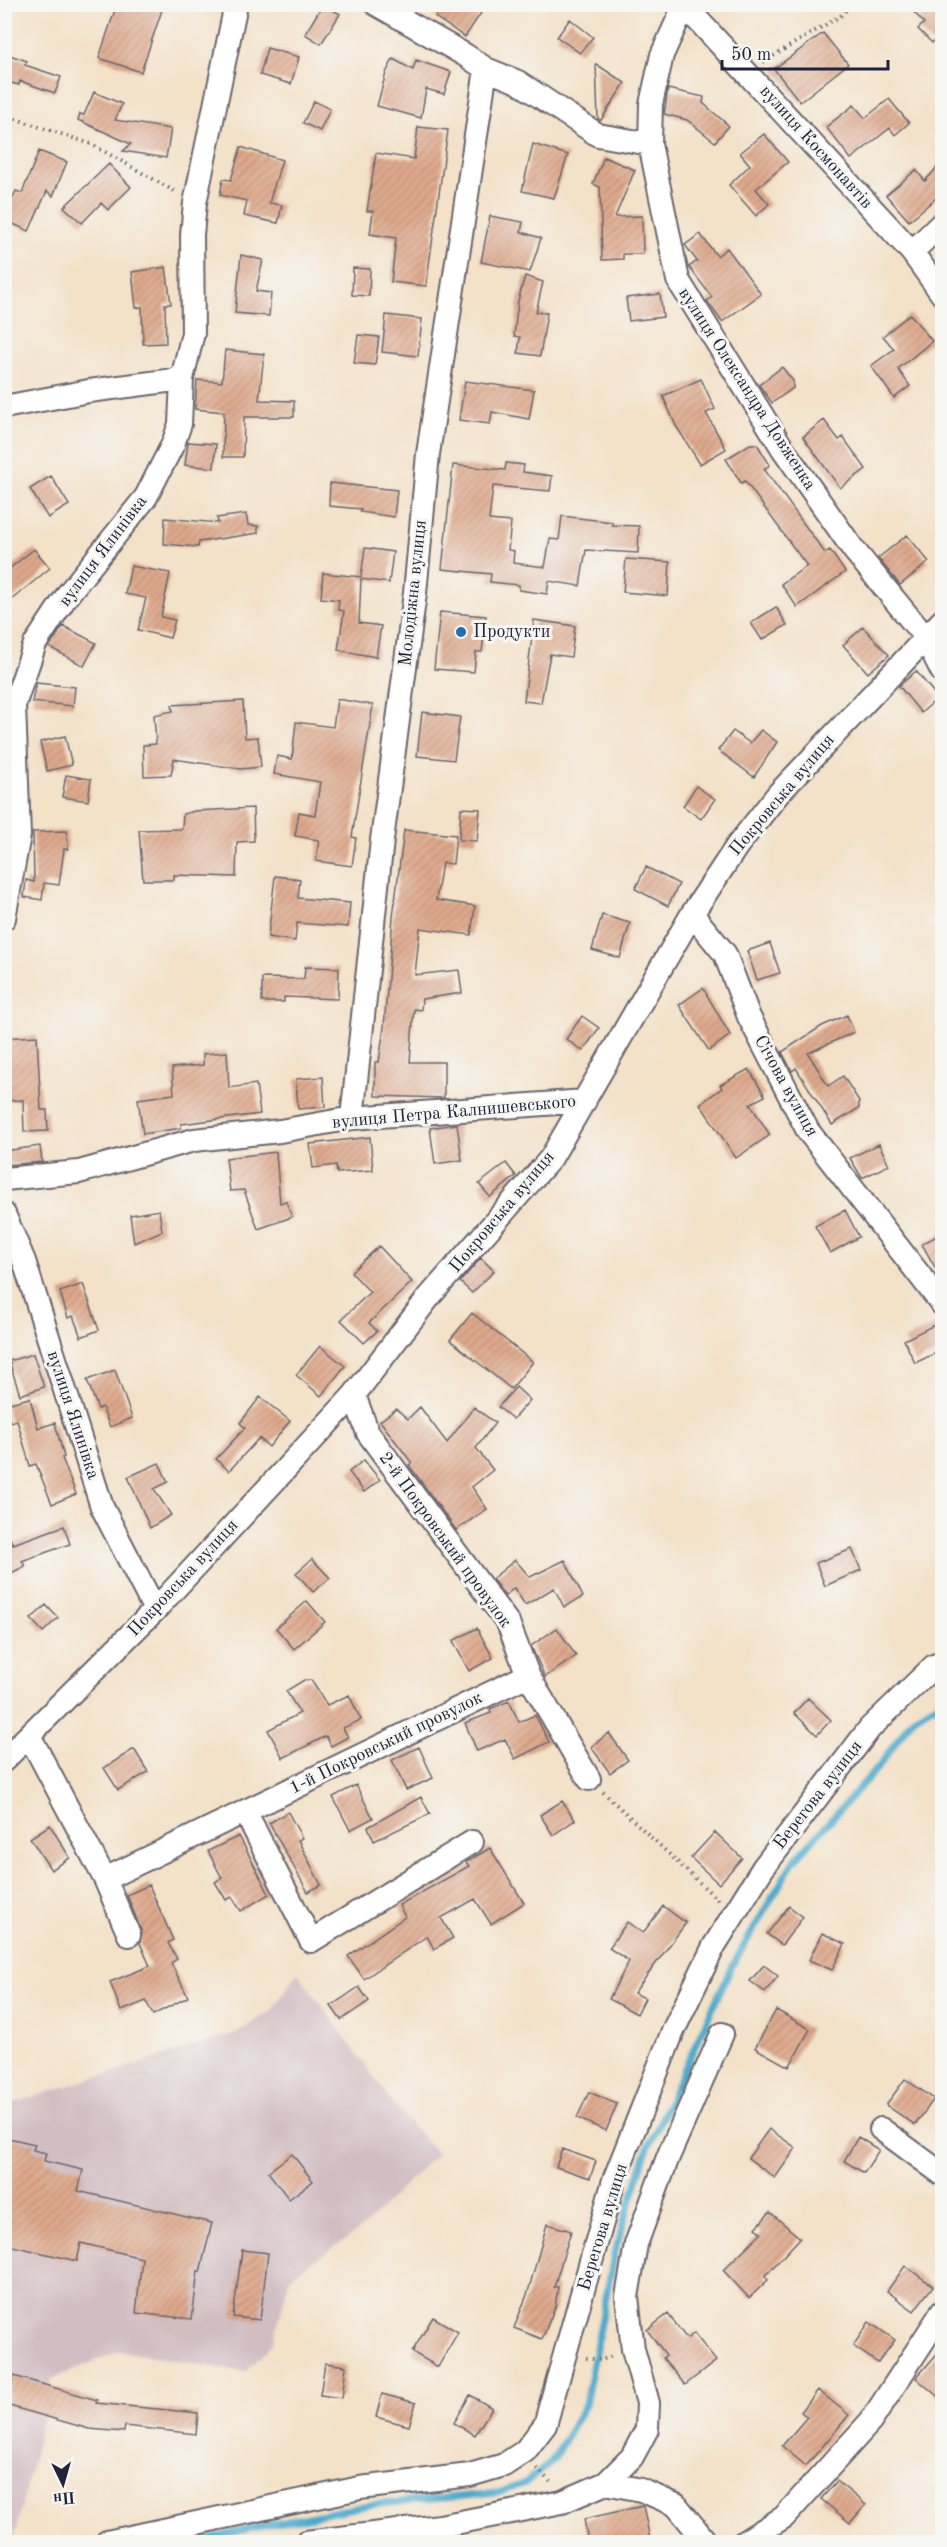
<svg xmlns="http://www.w3.org/2000/svg" width="947" height="2547" font-family="'Old Standard TT',serif">
<defs>
<pattern id="building-hatch" width="6" height="6" patternUnits="userSpaceOnUse" patternTransform="scale(1.5)"><rect width="6" height="6" fill="#dea98c"/><path d="M-1 1l2-2M0 6l6-6M5 7l2-2" fill="none" stroke="#be917a"/></pattern>
</defs>
<rect width="100%" height="100%" fill="#f6f6f2"/>
<filter id="ink" filterUnits="userSpaceOnUse"><feTurbulence type="fractalNoise" baseFrequency=".0167" numOctaves="2"/><feDisplacementMap in="SourceGraphic" scale="12" xChannelSelector="R" yChannelSelector="G"/><feConvolveMatrix kernelMatrix="1 2 1 2 8 2 1 2 1" color-interpolation-filters="sRGB"/></filter>
<filter id="wash" filterUnits="userSpaceOnUse"><feTurbulence type="fractalNoise" baseFrequency=".008" numOctaves="4" result="noise"/><feDisplacementMap in="SourceGraphic" scale="24" xChannelSelector="R" yChannelSelector="G"/><feGaussianBlur stdDeviation="1.35" result="paint"/><feColorMatrix in="noise" values="0 0 0 0 0 0 0 0 0 0 0 0 0 0 0 0 0 1.4 0 .05"/><feComposite in="paint" operator="in"/></filter>
<g filter="url(#wash)">
<rect width="100%" height="100%" fill="#f3e1c8"/>
<!-- industrial -->
<path fill="#d2bec2" d="M298 1973 398 2110 437 2153 361 2229 290 2277 273 2343 246 2372 119 2351 52 2379 13 2542H4V2106L236 2033 271 2011Z"/>
<g fill="none" stroke-linecap="round" stroke-linejoin="round">
<!-- stream -->
<path stroke="#4eaacc" stroke-width="7" d="M202 2542 242 2530 369 2505 498 2493 525 2483 552 2461 585 2405 615 2251 646 2152 732 1966 793 1862 880 1765 912 1719 942 1701"/>
</g>
<g id="blocks">
<!-- building -->
<path fill="url(#building-hatch)" d="M117 4H164L141 72 99 58Z
M323 4 340 14 321 44 305 34Z
M443 4H487L465 37 435 17Z
M906 4H931L937 11 942 5V44L937 38 932 43 918 29 924 23Z
M570 19 593 37 580 53 557 37Z
M823 33 848 64 800 102 774 69Z
M267 48 299 57 291 84 260 75Z
M4 53 27 61 25 65 61 77 55 93 20 81 19 85 4 81Z
M393 59 413 70 416 60 451 72 444 94 426 89 421 118 377 106 386 73Z
M596 64 625 83 601 120 598 119Z
M668 89 704 97 703 103 729 126 715 142 687 120 664 114Z
M94 92 122 104 115 120 171 129 166 158 123 151 131 144 78 120 80 114 84 115Z
M889 99 909 123 895 135 890 128 851 159 826 127 854 105 865 118Z
M314 101 330 109 320 131 303 123Z
M418 127 448 130 426 286 391 282 396 238 370 234 373 211H367L376 153 414 159Z
M764 134 788 162 756 189 769 204 756 216 729 185 750 165 740 153Z
M533 144 568 155 554 198 522 191Z
M241 147 282 160 269 203 282 205 278 223 244 216 247 201 220 195 223 179 231 180Z
M39 151 67 162 53 196 47 191 29 231 4 220V216L16 191 22 193Z
M604 157 635 170 615 217 642 216 643 254H623V259L602 260 600 187 593 184Z
M942 162V193L909 221 886 195 916 170 925 181Z
M109 164 131 187 108 210 101 203 82 223 64 207Z
M490 216 523 222 521 232 541 238 530 272 481 262Z
M700 234 717 256 727 248 761 294 722 322 707 301 712 297 689 267 697 261 685 245Z
M241 255 263 260 256 291 271 293 269 316 235 313Z
M166 267 171 304H165L166 343 143 344 142 307 136 308 132 272Z
M353 268 370 269 369 296 352 295Z
M525 276 543 282 536 312 547 313 540 356 518 353 520 337 514 336 518 301Z
M660 294 663 317 629 321 626 298Z
M910 314 932 341 898 369 910 386 894 398 871 366 894 349 883 336Z
M386 315 422 319 418 356 382 352Z
M358 335 379 337 375 365 354 363Z
M225 350 264 354 259 400 294 401V417H244L243 457H223L224 412 195 409 197 380 222 382Z
M782 367 793 381V388L772 403 759 385Z
M701 379 715 409 706 413 726 449 700 464 676 426 663 396Z
M465 381 534 390 529 419 492 412 490 424 459 420Z
M824 420 839 440 843 437 866 469 840 488 803 437Z
M188 442 216 444 214 468 185 465Z
M750 444H757L770 465 764 469 825 553 830 550 845 572 797 607 781 584 807 566 745 481 741 483 726 459Z
M506 463 524 465 523 472 552 476 550 491 493 486 489 520 511 522 508 550 514 551 513 563 545 567 550 539 559 540 562 516 612 522V525L639 526 638 553 586 550 580 586 549 581 547 594 519 590V585L490 582 491 574 442 569 453 465 505 470Z
M51 476 69 505 48 518 30 489Z
M330 483 397 490 394 517 360 512 361 509 329 506Z
M246 514 248 525 258 526V533L199 542 198 547 164 544 165 518 218 523 217 518Z
M907 535 929 562 900 585 878 558Z
M365 548 393 552 389 583 361 579 359 623 381 626 376 657 338 650 344 611 338 610 339 600 321 598 323 573 361 577Z
M34 549 50 568 4 606V573Z
M626 559 670 562 668 596 623 592Z
M131 566 170 573 161 617 175 620 170 638 138 630 146 598 125 594Z
M776 607 787 625 762 640 751 623Z
M440 612 486 616 482 652H476L474 672 434 669Z
M534 620 575 626 571 657 550 654 541 703 524 701Z
M63 626 96 643 84 666 49 647Z
M863 627 889 655 868 673 843 645Z
M916 671 938 698 921 713 899 686Z
M36 683 75 687 73 706 32 702Z
M337 699 373 705 352 837 356 838 352 866 316 861 319 840 295 836 299 812 315 815 320 782 274 774 277 756 292 759 296 722 333 727Z
M243 701 245 738 258 737 261 767 241 769 174 759 171 775 144 776 143 745 156 744 154 715 173 711 172 705Z
M422 712 460 717 454 760 417 756Z
M761 730 777 742 754 777 718 750 733 731 750 743Z
M65 736 72 765 47 771 40 742Z
M66 775 91 779 88 801 62 797Z
M696 786 715 799 701 819 683 806Z
M253 808 254 841 237 842 236 877 174 875V880H143L139 830 182 829 183 814 195 811Z
M461 808 480 809 477 841 459 840Z
M404 830 456 835 453 864 442 863 436 900 475 906 471 935 420 928 415 975 459 970 462 993 422 999 421 1010 414 1009 410 1062H444V1098L375 1096V1062H379L384 1027 393 917Z
M67 831 68 849H64L59 885 44 883 42 900 24 897 26 880 34 882 33 832Z
M646 867 679 884 668 906 635 889Z
M275 876 300 879 298 898 350 903 348 927 297 923 295 941 268 937Z
M602 915 630 923 620 958 592 950Z
M770 943 780 973 757 980 747 951Z
M305 967 339 968 338 999 284 997V1002H262V978L304 979Z
M703 988 730 1035 709 1051 679 1005Z
M847 1015 854 1032 808 1053 828 1086 843 1076 859 1101V1108L832 1125 796 1068 792 1071 782 1052 822 1026Z
M582 1016 599 1028 583 1051 566 1039Z
M37 1036 41 1110H47L48 1131 24 1132 23 1100 4 1101V1038Z
M227 1052 229 1088 256 1084 260 1114 181 1124V1128L143 1134 138 1099 174 1094 172 1068 203 1065V1054Z
M749 1069 765 1096 750 1104 770 1135 736 1158 700 1104 722 1088 720 1085Z
M323 1077 325 1107 298 1109 296 1079Z
M457 1124 462 1160 435 1164 430 1128Z
M370 1137 373 1170 337 1173 336 1165 313 1168 310 1144Z
M879 1144 889 1165 862 1178 850 1158Z
M40 1146 42 1162 4 1165V1151Z
M276 1152 280 1203 286 1201 292 1217 258 1229 244 1190 230 1191 226 1158Z
M506 1163 516 1176 490 1197 479 1184Z
M159 1210 162 1231 134 1243 130 1215Z
M845 1210 859 1237 830 1253 815 1226Z
M942 1233V1280L922 1244Z
M379 1246 412 1282 369 1323 377 1331 364 1343 341 1320 370 1292 351 1272Z
M481 1258 494 1271 472 1293 460 1282Z
M83 1284 99 1330 81 1337 73 1316 68 1318 60 1292Z
M472 1313 533 1362 511 1389 450 1340Z
M934 1325 942 1342V1350L915 1363 904 1340Z
M320 1346 345 1366 321 1396 296 1375Z
M33 1354 44 1387 20 1395 9 1361Z
M115 1370 132 1418 110 1427 102 1407 98 1409 87 1380Z
M516 1387 530 1400 513 1419 498 1407Z
M260 1397 290 1421 269 1447 259 1438 229 1471 216 1459 245 1428 240 1423Z
M30 1398 38 1428 55 1423 64 1457 62 1458 76 1494 52 1504 36 1464 30 1466 17 1420 10 1422 5 1404Z
M420 1407 447 1443 474 1407 495 1423 476 1448 493 1470 472 1487 487 1509 456 1530 409 1465 412 1463 380 1421 396 1409 408 1419Z
M364 1460 380 1480 364 1492 349 1472Z
M159 1463 168 1482 154 1489 171 1515 150 1528 128 1477Z
M64 1526 70 1544 22 1561 25 1566 4 1577V1529L13 1544Z
M852 1549 861 1570 825 1586 816 1563Z
M312 1559 330 1578 313 1592 296 1573Z
M515 1560 530 1577 565 1560 583 1597 564 1607 554 1588 525 1605 514 1588 505 1596 492 1579Z
M307 1601 325 1622 294 1649 276 1628Z
M46 1605 58 1618 43 1632 31 1619Z
M477 1628 493 1658 469 1671 453 1641Z
M557 1628 576 1656 545 1677 531 1646Z
M304 1680H311L327 1705 349 1695 361 1720 343 1728 348 1737 331 1746 326 1736 283 1758 268 1730 300 1713 286 1691Z
M808 1698 831 1720 817 1735 794 1713Z
M509 1701 519 1722 535 1715 549 1742 515 1759 505 1739 477 1751 465 1723 491 1713 490 1709Z
M609 1733 628 1760 610 1773 591 1747Z
M419 1747 433 1778 406 1790 392 1760Z
M134 1749 148 1772 118 1790 104 1768Z
M356 1785 373 1818 350 1830 333 1797Z
M421 1797 430 1814 374 1841 368 1827Z
M562 1801 575 1820 553 1835 540 1815Z
M288 1812 302 1838 298 1840 321 1885 308 1892 269 1823Z
M50 1825 70 1858 51 1870 30 1838Z
M715 1832 742 1858 719 1884 691 1858Z
M239 1836 269 1894 241 1911 232 1897 226 1900 215 1882 222 1878 208 1851Z
M490 1848 524 1903 491 1924 475 1899 441 1918 453 1938 434 1949 427 1936 364 1979 348 1956 405 1917 399 1905 469 1866 466 1862Z
M149 1885 173 1940 168 1943 177 1959 171 1963 188 1997 153 2015 146 2001 121 2011 110 1982 150 1966 140 1943 141 1930 127 1895Z
M663 1906 686 1923 634 1993 645 1998 637 2014 609 1999 629 1961 609 1948 627 1922 643 1933Z
M789 1906 803 1917 782 1945 767 1934Z
M822 1933 845 1944 832 1970 809 1960Z
M764 1965 778 1976 765 1992 750 1981Z
M359 1987 369 2001 341 2020 331 2006Z
M776 2010 810 2029 789 2067 755 2048Z
M905 2079 934 2099 915 2125 886 2105Z
M589 2092 617 2104 606 2131 577 2118Z
M769 2129 796 2148 775 2178 748 2158Z
M4 2137 35 2144 33 2150 46 2153 44 2161 83 2170 78 2191 212 2223 200 2272 198 2271 192 2319 136 2313 142 2258 81 2243 77 2261 4 2244Z
M858 2137 879 2150 864 2173 844 2161Z
M562 2149 596 2161 590 2178 556 2167Z
M292 2154 313 2181 289 2199 268 2172Z
M770 2212 800 2238 765 2276 768 2280 749 2298 723 2270 761 2233 756 2228Z
M547 2224 571 2231 554 2287H558L555 2307 542 2339 514 2328 528 2292Z
M242 2250 268 2253 260 2320 233 2317Z
M905 2266 933 2286 914 2311 887 2291Z
M668 2314 687 2339 694 2333 716 2361 685 2385 663 2358 666 2355 647 2330Z
M433 2317 458 2332 438 2367 412 2352Z
M869 2322 895 2340 878 2363 853 2346Z
M942 2348V2400L916 2378Z
M325 2363 346 2366 342 2398 320 2395Z
M14 2376 97 2400 96 2403 198 2413 196 2434 125 2426 124 2432 89 2429 6 2405Z
M818 2390 849 2415 806 2466 782 2446 807 2417 801 2412Z
M382 2394 416 2403 409 2426 376 2417Z
M470 2395 492 2408 475 2435 454 2423Z
M837 2481 866 2505 850 2523 821 2499Z
M643 2506 650 2539 634 2542H588L584 2519Z"/>
</g>
</g>
<g filter="url(#ink)">
<use href="#blocks" fill-opacity="0" stroke="#6b656c" stroke-width="1.5"/>
<g fill="none" stroke-linecap="round" stroke-linejoin="round">
<defs>
<path id="minor" d="M376 4 465 55 486 69 518 82 598 135 650 144
M685 4 662 55 651 104 650 144 678 280 783 449 853 549 925 637 942 671
M684 5 912 252 942 294
M912 252 942 223
M4 407 89 391 182 379
M692 914 725 954 749 1017 808 1131 942 1304
M4 918 19 835 14 705 35 644 68 594 146 497 173 444 180 424 182 379 193 333 192 235 195 203 236 4
M352 1118 382 840 415 593 428 454 486 69
M4 1179 79 1172 194 1140 280 1131 352 1118 585 1101
M4 1214 24 1261 102 1507 155 1610
M354 1395 368 1433 508 1623 528 1675 589 1779
M30 1737 105 1879 129 1935
M4 1760 155 1610 354 1395 429 1297 551 1158 692 914 737 846 778 794 942 621
M245 1811 311 1941 472 1842
M105 1879 528 1675
M881 2129 942 2174
M606 2483 641 2490 676 2505 706 2542
M107 2542 360 2488 470 2475 504 2465 525 2451 545 2425 614 2180 673 2031 714 1946 763 1868 870 1728 934 1666 942 1663
M306 2542 440 2526 562 2502 606 2483 632 2457 647 2429 648 2403 633 2349 627 2297 636 2244 668 2157 722 2034
M744 2542 784 2517 871 2421 942 2312"/>
</defs>
<!-- minor casing -->
<use href="#minor" stroke="#6b656c" stroke-width="26"/>
<!-- path -->
<path stroke="#6b656c" stroke-width="4" stroke-dasharray="1.5 4.5" stroke-linecap="butt" d="M763 62 842 15 851 4
M4 115 91 144 176 192
M603 1792 718 1900
M586 2358 601 2360 613 2356
M537 2468 550 2482"/>
<!-- minor -->
<use href="#minor" stroke="#fff" stroke-width="22"/>
</g>
</g>
<!-- markers -->
<circle fill="#1f6fb2" stroke="#f6f6f2" stroke-width="2" cx="461" cy="632" r="6"/>
<g text-anchor="middle" dominant-baseline="central" stroke-width="6" stroke-linejoin="round" paint-order="stroke">
<!-- street labels -->
<g font-size="18" fill="#22223b" stroke="#f6f6f2">
<text transform="translate(816 147) rotate(48)">вулиця Космонавтів</text>
<text transform="translate(747 389) rotate(57)">вулиця Олександра Довженка</text>
<text transform="translate(103 551) rotate(-53)">вулиця Ялинівка</text>
<text transform="translate(413 593) rotate(-84)">Молодіжна вулиця</text>
<text transform="translate(782 795) rotate(-50)">Покровська вулиця</text>
<text transform="translate(786 1086) rotate(61)">Січова вулиця</text>
<text transform="translate(454 1112) rotate(-5)">вулиця Петра Калнишевського</text>
<text transform="translate(502 1212) rotate(-50)">Покровська вулиця</text>
<text transform="translate(73 1415) rotate(72)">вулиця Ялинівка</text>
<text transform="translate(445 1540) rotate(54)">2-й Покровський провулок</text>
<text transform="translate(183 1578) rotate(-47)">Покровська вулиця</text>
<text transform="translate(386 1743) rotate(-26)">1-й Покровський провулок</text>
<text transform="translate(818 1795) rotate(-52)">Берегова вулиця</text>
<text transform="translate(603 2227) rotate(-73)">Берегова вулиця</text>
</g>
<!-- poi labels -->
<g font-size="18" fill="#22223b" stroke="#f6f6f2" text-anchor="start">
<text x="473" y="632">Продукти</text>
</g>
</g>
<!-- margin -->
<rect width="947" height="2547" fill="none" stroke="#f6f6f2" stroke-width="24"/>
<!-- north arrow -->
<g transform="translate(63 2484) rotate(175)" stroke="#f6f6f2" stroke-width="4.5" paint-order="stroke">
<path d="M0-4.5L10 22L0 15L-10 22Z" fill="#22223b"/>
<text y="-9" font-size="16" font-weight="bold" text-anchor="middle" fill="#22223b">Пн</text>
</g>
<!-- scale -->
<path d="M722 60v9h166v-9" fill="none" stroke="#22223b" stroke-width="3"/>
<text x="731" y="60" font-size="18" fill="#22223b" stroke="#f6f6f2" stroke-width="4.5" paint-order="stroke">50 m</text>
</svg>
